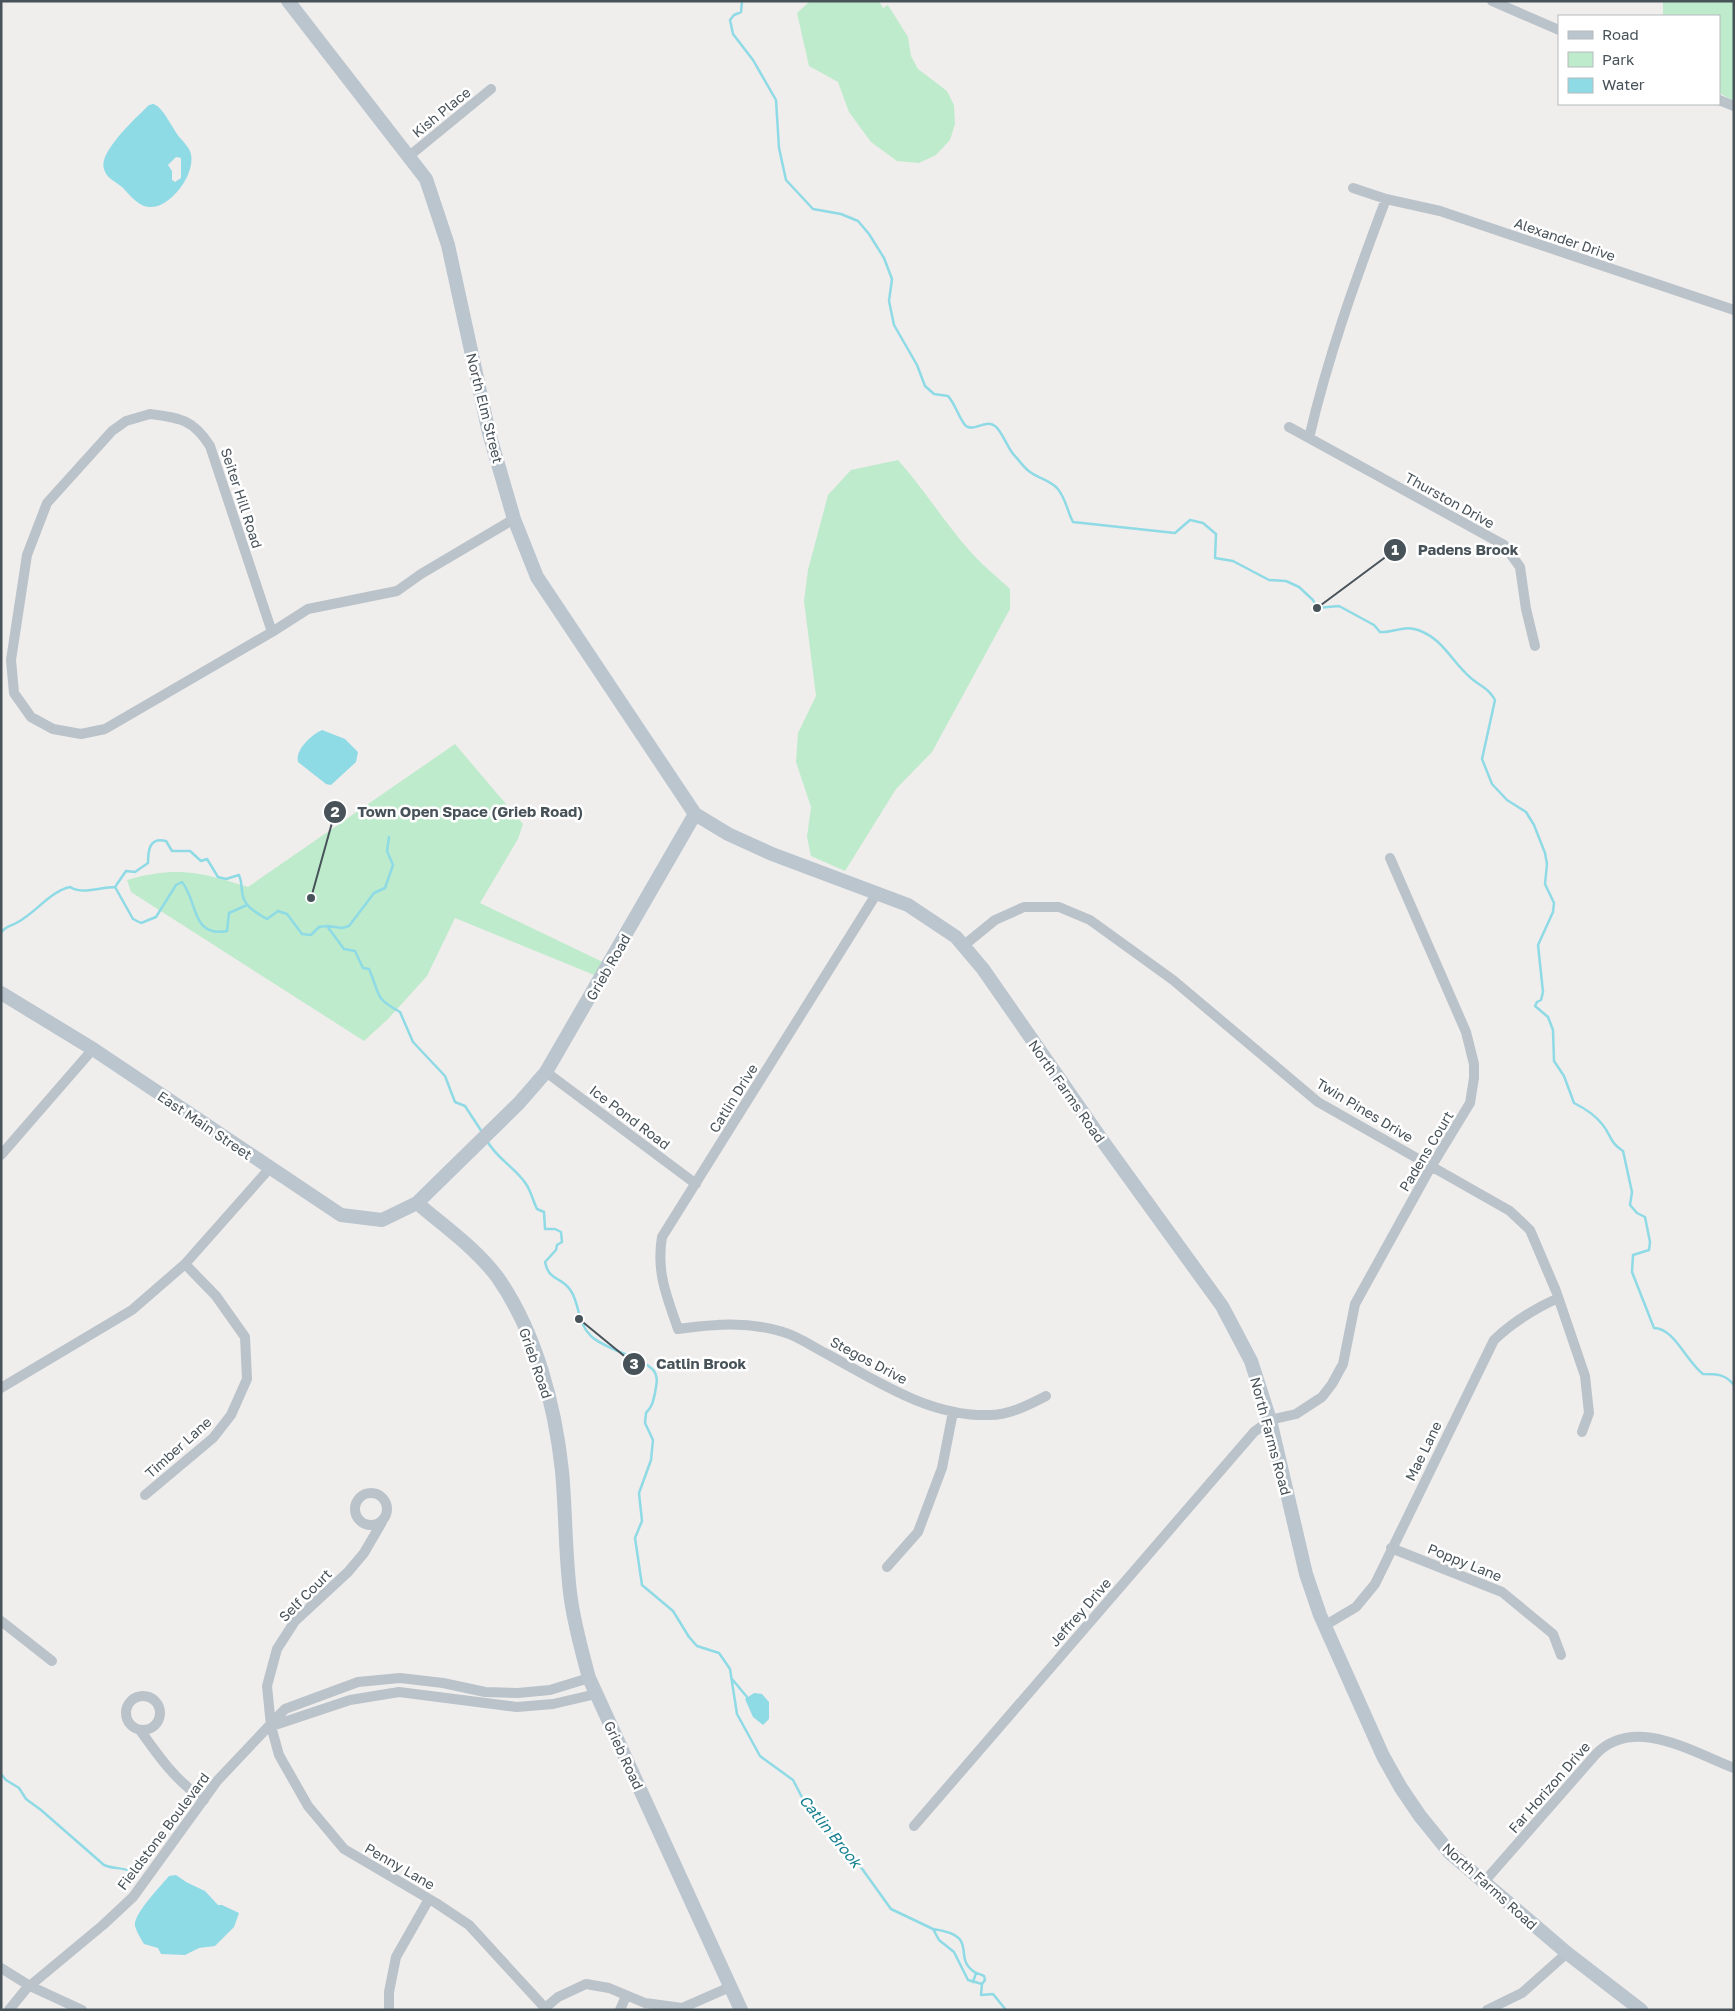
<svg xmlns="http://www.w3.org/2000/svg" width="1735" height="2011" font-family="'Golos Text',sans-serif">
<rect width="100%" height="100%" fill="#f0eded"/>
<!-- green -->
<path fill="#beebcb" d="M810 1H879L883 8 888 5 908 37 911 56 918 69 947 91 954 105 955 124 950 140 936 155 919 163 897 161 871 142 849 112 838 82 809 66 797 13Z
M1663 1H1734V101L1719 93V16H1663Z
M898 460C923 488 943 520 968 549 980 563 996 576 1010 589V609L932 752 896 789 845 871 811 856 807 837 811 807 796 762 798 733 816 696 804 601 808 570 828 495 851 470Z
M455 744 523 824 518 839 480 903 611 966 604 979 455 918 427 976 388 1019 364 1041 131 892 127 880C177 866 200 872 248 887Z"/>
<!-- water -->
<path fill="#8edae5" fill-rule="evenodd" d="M153 104C163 106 172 129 181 139 184 142 188 147 190 151 199 173 165 217 142 205 135 202 128 193 122 187 115 181 107 179 104 169 98 152 137 117 149 105ZM176 157 181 158V178L175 182 172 180V171L168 165Z
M322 730 345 739 358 752 356 762 331 785 326 784 298 762C295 750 311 735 322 730Z
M754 1693 762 1694 769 1702V1719L763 1725 753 1717 745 1699Z
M176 1875 186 1882 205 1891 218 1905H222L239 1913 234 1927 215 1946 199 1948 185 1955 161 1954 158 1948 144 1944C141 1939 137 1933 135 1926 133 1914 161 1886 169 1876Z"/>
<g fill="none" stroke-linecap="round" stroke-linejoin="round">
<!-- stream -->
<path stroke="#8edae5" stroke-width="2.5" d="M742 1 741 12 734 15 730 20 733 34 753 60 776 100 779 148 786 180 813 209 841 214 858 221 869 234 884 258 892 279 889 301 894 325 917 365 925 386 934 394 948 396C955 403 960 421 966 426 974 432 985 419 995 426 1002 431 1007 447 1014 455 1019 460 1024 468 1030 472 1038 478 1049 480 1057 488 1066 498 1067 511 1073 522L1175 533 1190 520 1203 523 1216 534 1215 558 1233 561 1269 580 1286 581 1299 587 1313 600 1317 608 1339 606 1374 625 1380 632C1393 633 1403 625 1418 630 1444 639 1452 663 1472 679 1482 687 1489 689 1495 700L1482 759 1492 784 1507 800 1526 812 1534 825 1545 853 1547 864 1545 884 1554 903 1553 912 1538 945 1543 992 1541 1000 1537 1002 1535 1006 1548 1017 1553 1030 1554 1061 1564 1076 1574 1103C1584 1108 1595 1115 1602 1124 1612 1136 1609 1142 1623 1151L1632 1192 1630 1205 1637 1213 1645 1217 1650 1242 1649 1250 1633 1255 1632 1272 1654 1328C1674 1328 1686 1361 1703 1374 1717 1374 1725 1374 1734 1385
M115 887 133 919 141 923 156 917 176 885 182 882C198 901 191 938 227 931L229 913 247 905
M328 926 342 928 349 926 374 893 385 888 393 865 387 851 389 837
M1 933C5 926 12 926 18 922 35 913 51 891 70 887 83 895 100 887 115 887L126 871 135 872 148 863C148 849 150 837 166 841L172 851H190L201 861 207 859 218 877 226 879 239 875C242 882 241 884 242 891 243 906 255 912 267 919L278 911 287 914 302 934 311 935 319 927 327 926 344 949 355 951 363 968 369 969C381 996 373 997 400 1012L413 1042 445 1076 455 1102 465 1106 482 1132
M487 1141C498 1160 515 1167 526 1184 531 1191 533 1201 537 1209L544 1212 545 1229H555L561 1232 562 1242 557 1245 556 1250 545 1262C549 1282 562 1276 571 1291 580 1305 577 1323 591 1336 605 1350 643 1357 654 1371 659 1378 656 1385 655 1393 653 1402 652 1407 646 1413L645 1423 653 1440 651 1460 639 1493 642 1521 635 1538 642 1585 673 1611 689 1637 697 1646 719 1653 730 1669 737 1714 760 1756 793 1780 805 1803 855 1859 891 1909 933 1929 939 1940 954 1952 968 1980 982 1984 981 1995 993 1994 1006 2010
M732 1679 747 1697
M1 1774 6 1780 19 1788 26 1799 41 1810 104 1865C115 1870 125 1866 136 1874
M933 1929C981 1936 952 1955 973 1971 976 1974 981 1974 984 1976L985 1980 982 1984
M973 1982 976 1973"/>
<!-- street -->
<path stroke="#bac3c9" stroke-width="10" d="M1492 1 1559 30
M1719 100 1734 106
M408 157 491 89
M1353 188 1386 199 1440 211 1734 310
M150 414C180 418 193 419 210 446L272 632 105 729 81 734 53 729 31 717 14 693 11 660 27 555 47 503 112 431 126 421Z
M1289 427 1504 545 1520 567 1526 609 1535 646
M1309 438C1328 356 1356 278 1386 199
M272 632 308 609 397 591 421 574 514 519
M877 893 662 1237C656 1272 667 1297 678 1329 715 1324 747 1321 783 1332 798 1336 813 1347 827 1354 877 1381 930 1417 989 1415 1010 1415 1028 1405 1046 1396
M963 946 995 920 1024 907H1059L1090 920 1173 980 1318 1102 1510 1211 1530 1230 1556 1291 1585 1376 1589 1413 1582 1432
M546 1072 696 1184
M1 1155 93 1049
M1 1388 132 1310 185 1264 269 1169
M355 1509a16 16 0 1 1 32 0a16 16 0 1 1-32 0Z
M145 1495 213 1438 231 1415 247 1379 245 1337 216 1296 185 1264
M382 1522 364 1553 348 1572 295 1621 277 1649 267 1686 271 1726 279 1755 308 1806 344 1849 436 1903 469 1925 545 2008 558 1997 586 1984 609 1988 645 2003 682 2008 730 1987
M1391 1548 1502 1592 1553 1634 1561 1655
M887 1567 918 1532 942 1468 953 1412
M1 1621 52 1661
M1324 1626 1356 1607 1375 1584 1494 1340C1514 1321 1534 1309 1558 1298
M126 1713a17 17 0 1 1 34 0a17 17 0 1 1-34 0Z
M272 1726 350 1700 399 1692 517 1707 553 1704 596 1694
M140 1730C159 1757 176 1781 204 1800
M914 1826 1254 1432 1270 1420 1296 1414 1322 1397 1332 1384 1343 1364 1355 1304 1428 1172 1470 1103 1474 1078V1064L1466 1032 1390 858
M1483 1883 1596 1754C1634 1715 1692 1752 1734 1768
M1 1968 30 1986 82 2010
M9 2010 26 1989 103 1925 133 1897 217 1781 285 1709 358 1682 400 1678 443 1683 485 1692 518 1693 550 1690 589 1678
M389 2010V1992L396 1957 429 1899
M620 2010 626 1996
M1487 2010 1522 1993 1567 1953"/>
<!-- secondary -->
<path stroke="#bac5ce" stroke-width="14" d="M288 1 426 179 448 245 489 433 514 519 537 577 695 814 728 834 772 854 908 905 956 937 983 969 1104 1143 1222 1306 1251 1361 1270 1420 1306 1574 1320 1615 1383 1756 1401 1788 1420 1816 1450 1853 1567 1953 1641 2010
M1 993 93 1049 341 1215 382 1220 417 1203 519 1103 546 1072 695 814
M417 1203C444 1226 477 1249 498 1278 536 1333 555 1405 562 1471 566 1514 565 1558 571 1600 575 1627 582 1652 589 1678L741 2010"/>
</g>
<g text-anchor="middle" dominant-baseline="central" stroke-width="5" stroke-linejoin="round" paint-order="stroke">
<!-- street labels -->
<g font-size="14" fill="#475259" stroke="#fff">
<text transform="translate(441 112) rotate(-39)">Kish Place</text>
<text transform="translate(1565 239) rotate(19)">Alexander Drive</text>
<text transform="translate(485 408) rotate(76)">North Elm Street</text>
<text transform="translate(242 498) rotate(72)">Seiter Hill Road</text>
<text transform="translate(1450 500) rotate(29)">Thurston Drive</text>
<text transform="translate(608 967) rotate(-60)">Grieb Road</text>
<text transform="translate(1067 1091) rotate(55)">North Farms Road</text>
<text transform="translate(733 1098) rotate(-58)">Catlin Drive</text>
<text transform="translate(1365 1110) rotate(31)">Twin Pines Drive</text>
<text transform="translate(630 1117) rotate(37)">Ice Pond Road</text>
<text transform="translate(205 1125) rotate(34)">East Main Street</text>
<text transform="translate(1426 1151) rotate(-59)">Padens Court</text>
<text transform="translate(869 1360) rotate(28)">Stegos Drive</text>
<text transform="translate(536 1363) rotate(71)">Grieb Road</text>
<text transform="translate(1271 1436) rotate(75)">North Farms Road</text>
<text transform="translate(178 1447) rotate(-42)">Timber Lane</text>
<text transform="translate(1423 1451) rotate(-64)">Mae Lane</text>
<text transform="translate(1465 1562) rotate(22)">Poppy Lane</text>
<text transform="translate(305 1595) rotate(-45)">Self Court</text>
<text transform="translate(1080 1612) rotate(-49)">Jeffrey Drive</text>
<text transform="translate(624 1755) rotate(65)">Grieb Road</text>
<text transform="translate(1549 1787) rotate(-49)">Far Horizon Drive</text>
<text transform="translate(163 1831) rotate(-53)">Fieldstone Boulevard</text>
<text transform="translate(400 1866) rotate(30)">Penny Lane</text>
<text transform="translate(1490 1886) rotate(42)">North Farms Road</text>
</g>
<!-- water labels -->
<g font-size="15" font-style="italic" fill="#16808f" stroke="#fff">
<text transform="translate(831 1831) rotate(51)">Catlin Brook</text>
</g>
</g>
<!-- callouts -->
<path fill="none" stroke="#475259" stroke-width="2" d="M1317 608L1395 550M311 898L335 812M579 1319L634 1364"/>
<g fill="#475259" stroke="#fff" stroke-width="2">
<circle cx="1317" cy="608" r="5"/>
<circle cx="311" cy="898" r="5"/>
<circle cx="579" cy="1319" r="5"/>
<circle cx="1395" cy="550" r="12"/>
<circle cx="335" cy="812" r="12"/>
<circle cx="634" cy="1364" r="12"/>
</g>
<g font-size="15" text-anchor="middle" font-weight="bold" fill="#fff">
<text x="1395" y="555">1</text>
<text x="335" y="817">2</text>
<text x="634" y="1369">3</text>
</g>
<g font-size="15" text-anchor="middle" font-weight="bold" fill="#475259" stroke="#fff" stroke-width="5" stroke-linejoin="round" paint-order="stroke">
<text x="1468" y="555">Padens Brook</text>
<text x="470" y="817">Town Open Space (Grieb Road)</text>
<text x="701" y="1369">Catlin Brook</text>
</g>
<!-- border -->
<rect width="1735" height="2011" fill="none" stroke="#475259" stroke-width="5"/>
<!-- legend -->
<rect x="1558" y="15" width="162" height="90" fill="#ffffff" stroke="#b5babd"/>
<rect x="1568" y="31" width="25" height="8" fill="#bac5ce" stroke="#b5babd"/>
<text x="1602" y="40" font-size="15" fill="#475259">Road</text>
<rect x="1568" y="52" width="25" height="15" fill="#beebcb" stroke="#b5babd"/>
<text x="1602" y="65" font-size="15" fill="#475259">Park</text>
<rect x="1568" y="78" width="25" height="15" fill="#8edae5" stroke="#b5babd"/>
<text x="1602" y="90" font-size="15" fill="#475259">Water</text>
</svg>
